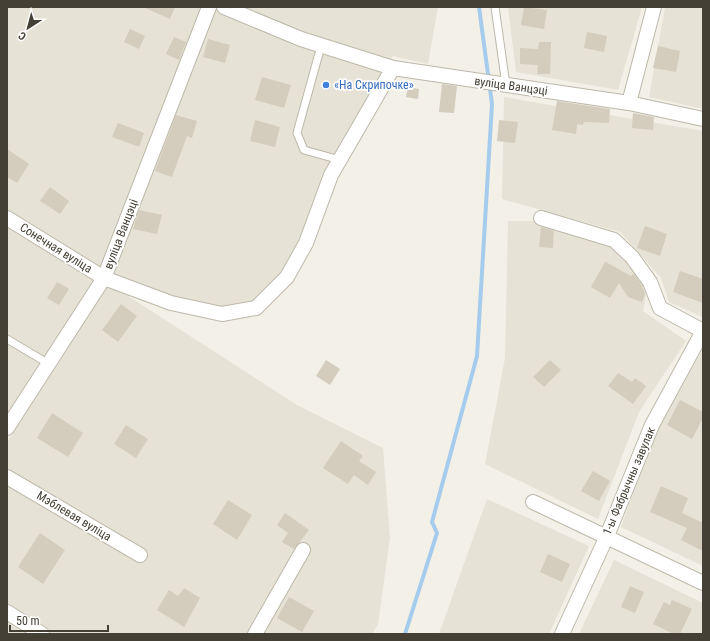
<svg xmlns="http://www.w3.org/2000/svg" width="710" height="641" font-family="'Roboto Condensed',sans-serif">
<rect width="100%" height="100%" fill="#f3f0e7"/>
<!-- residential -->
<path fill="#e6e2d5" d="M7 7H438L428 64 393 56 324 172 301 240 282 276 253 305 223 309 174 300 102 271 7 418Z
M508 7H642L618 90 516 72Z
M665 7H703V109L649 97Z
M504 97 703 131V317L669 302 661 278 620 232 502 199Z
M508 221H543L604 240 641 277 647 290 643 311 686 341 639 412 598 519 485 464 505 358Z
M108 283 297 405 383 448 390 538 378 624 372 634H7V442Z
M703 350V566L621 527 657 425Z
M487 499 589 546 549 634H439Z
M614 560 703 603V634H579Z"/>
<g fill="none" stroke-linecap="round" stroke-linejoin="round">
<!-- stream -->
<path stroke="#a5cced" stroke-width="4" d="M405 634 437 533 432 522 477 356 492 104 479 7"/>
</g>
<!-- building -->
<path fill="#d4ccbd" d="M143 7H175L170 19Z
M524 7 547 10 544 29 521 25Z
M130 29 145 36 139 49 124 42Z
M587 32 607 36 604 52 584 48Z
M174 37 186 42 179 60 166 54Z
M208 39 230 45 225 63 203 57Z
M539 42H551L550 74H537L538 65 520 64V48L538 49Z
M658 46 680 51 676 72 653 68Z
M262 77 291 85 284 108 255 100Z
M442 84 457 86 454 113 439 112Z
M408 87 419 89 418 99 406 97Z
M557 101 610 109 609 123 584 122 583 125 577 124 576 134 552 130Z
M633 113 654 117 653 130 632 128Z
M176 115 197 121 192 138 187 136 172 177 155 171Z
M255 120 280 127 275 147 250 141Z
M499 120 518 122 515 143 497 141Z
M118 123 144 133 139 147 112 137Z
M7 149 29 164 17 183 7 177Z
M50 187 69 201 60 214 40 201Z
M139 210 162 215 157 234 133 229Z
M645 226 667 234 660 256 637 248Z
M541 227 554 231 553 248 539 247Z
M604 261 631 276 633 274H634L642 286 645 294 642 302 628 297 619 283 610 298 591 287 605 262Z
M680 271 703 279V303L673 292Z
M57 282 69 289 59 305 47 298Z
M121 304 137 316 118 342 102 330Z
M326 360 340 369 330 385 316 376Z
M550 360 561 370 544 387 533 377Z
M618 373 632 382 635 378 646 386 633 404 608 386Z
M680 400 703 412V418L692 439 667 425Z
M52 413 83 433 68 457 37 438Z
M126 425 148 439 136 458 114 444Z
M341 441 363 456 359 461 376 472 368 485 354 475 348 484 323 468Z
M593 471 610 481 599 501 581 491Z
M661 486 688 498 682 513 703 523V551L681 540 687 528 650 512Z
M228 500 252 515 237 540 213 524Z
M285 513 309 530 294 549 282 542 288 533 277 525Z
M40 533 65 550 43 584 18 567Z
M548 554 570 564 562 582 540 572Z
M630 586 644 592 635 613 621 607Z
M184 588 200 598 184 627 157 610 169 590 178 596Z
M289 597 314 611 302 632 277 618Z
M672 600 692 609 680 634H674L653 624 664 602 670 605Z"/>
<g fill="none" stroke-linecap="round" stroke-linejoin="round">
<defs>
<path id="lane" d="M495 7 506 85
M321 46 297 133 304 150 340 160
M7 339 49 364"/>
<path id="street" d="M224 7 301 39 393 68 629 103 703 119
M629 103 654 7
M7 218 104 278 171 303 222 314 256 308 287 277 306 243 331 175 393 68
M541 218 614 240 632 257 650 282 660 308 703 331 652 425 607 536 562 634
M7 428 104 278 209 7
M7 477 140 555
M533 502 703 583
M7 612 42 634
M255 634 303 550"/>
</defs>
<!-- lane casing -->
<use href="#lane" stroke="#beb8aa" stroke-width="9"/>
<!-- street casing -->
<use href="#street" stroke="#beb8aa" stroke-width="16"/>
<!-- lane -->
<use href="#lane" stroke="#fff" stroke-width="7"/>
<!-- street -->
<use href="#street" stroke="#fff" stroke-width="14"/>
</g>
<!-- markers -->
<circle fill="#3f7fe0" stroke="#fff" stroke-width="1.5" cx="326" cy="85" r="4"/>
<g text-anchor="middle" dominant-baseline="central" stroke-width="3.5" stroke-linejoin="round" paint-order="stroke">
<!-- shop labels -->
<g font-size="12" fill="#366cbe" stroke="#fff" text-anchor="start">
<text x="334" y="85">«На Скрипочке»</text>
</g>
<!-- street labels -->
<g font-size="12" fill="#454036" stroke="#fff">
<text transform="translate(511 86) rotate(8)">вуліца Ванцэці</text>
<text transform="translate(121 234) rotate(-69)">вуліца Ванцэці</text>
<text transform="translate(56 248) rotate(32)">Сонечная вуліца</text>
<text transform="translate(629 481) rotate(-67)">1-ы Фабрычны завулак</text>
<text transform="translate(74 516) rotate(31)">Мэблевая вуліца</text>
</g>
</g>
<!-- border -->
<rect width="710" height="641" fill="none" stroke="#454036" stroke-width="16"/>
<!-- north arrow -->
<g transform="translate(28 28) rotate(216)" stroke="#ffffff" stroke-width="3" paint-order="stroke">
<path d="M0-3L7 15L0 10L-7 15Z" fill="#454036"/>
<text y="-6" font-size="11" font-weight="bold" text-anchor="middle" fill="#454036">С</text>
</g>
<!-- scale -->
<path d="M10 625v6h98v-6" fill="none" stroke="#454036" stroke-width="2"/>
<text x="16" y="625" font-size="12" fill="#454036" stroke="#ffffff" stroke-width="3" paint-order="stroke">50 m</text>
</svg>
